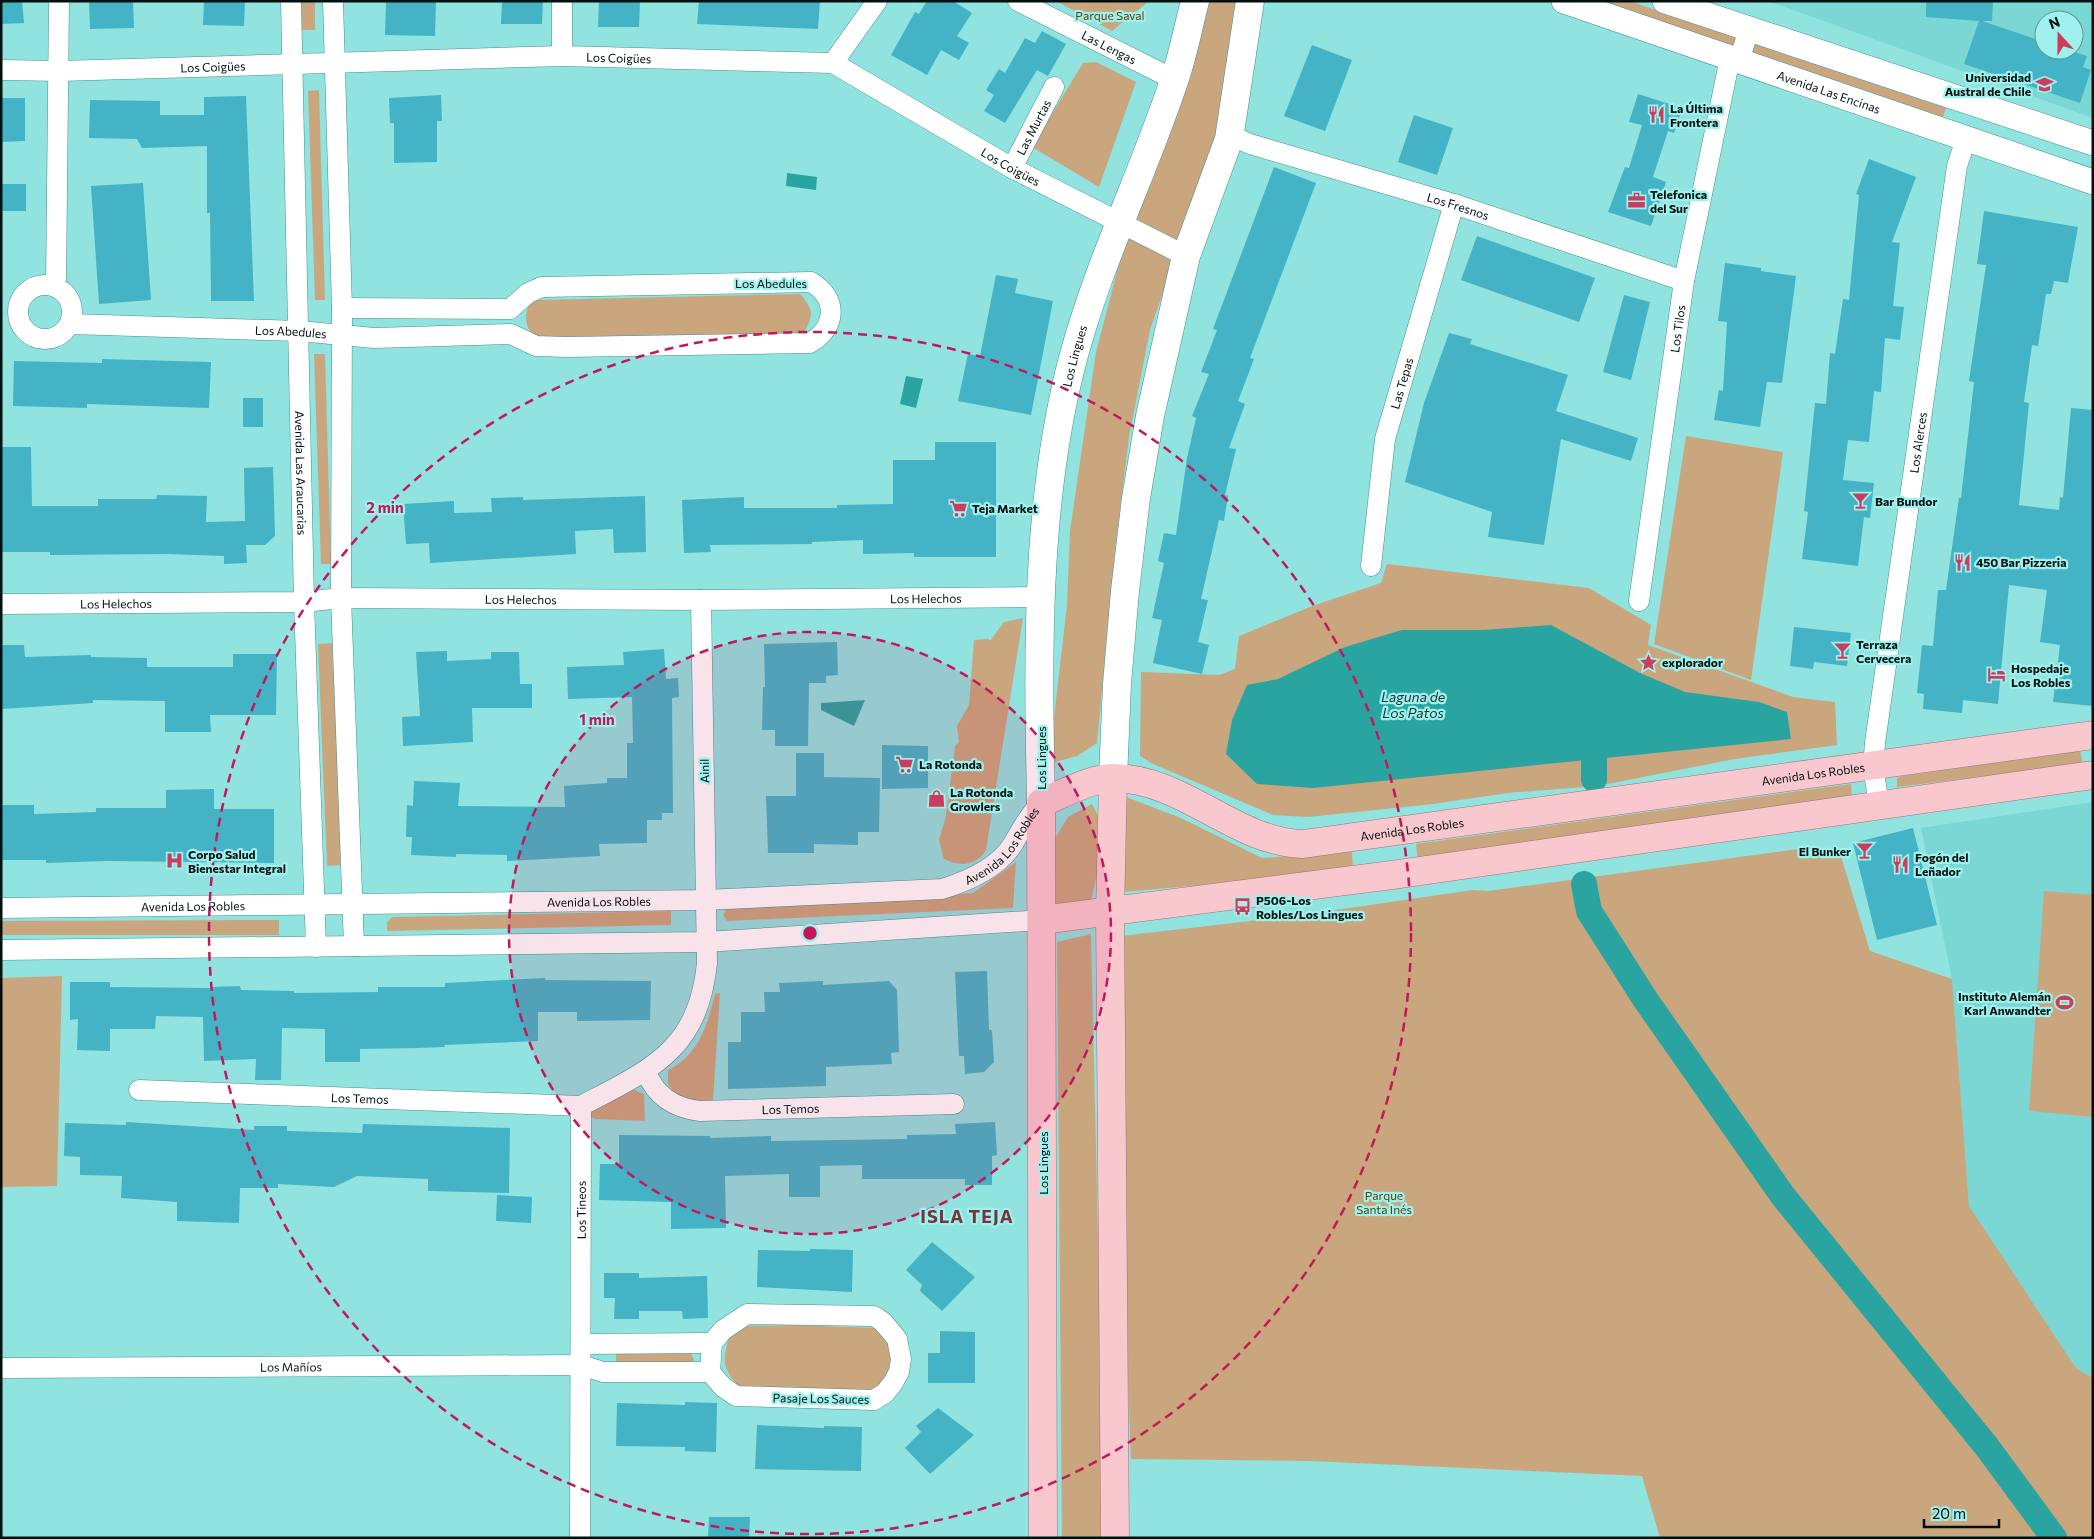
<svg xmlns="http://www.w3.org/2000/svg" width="2094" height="1539" font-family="Commissioner,sans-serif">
<rect width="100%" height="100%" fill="#91e3df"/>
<!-- built -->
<path fill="#7ad7d3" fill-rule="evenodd" d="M1768 1H2093V118ZM2044 20H2074V50H2044Z
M2093 802V1378L2076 1368 1969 1206 1952 979 1921 828Z"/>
<!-- green -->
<path fill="#c9a67d" d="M301 1H315V30H301Z
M1056 1H1149L1112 31Z
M1205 1H1238L1226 96 1207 168 1150 330 1129 437 1116 542 1097 743 1077 756 1055 762 1051 743 1067 605 1070 531 1096 352 1119 264 1190 77Z
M1554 1H1629L1946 108 1939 129Z
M1096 62 1136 82 1099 187 1032 147 1083 63Z
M319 90 325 300H315L308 91Z
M800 294C814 310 814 315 803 334L536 339C526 328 524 320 528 305L537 300Z
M314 354H325L331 564H321Z
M1686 436 1783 452 1751 680 1654 644Z
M1387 564 1589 588 1651 625 1648 645 1793 697 1835 702 1837 745 1735 759 1597 786 1508 793 1433 804 1308 817 1273 815 1153 764 1140 756 1141 672 1219 675 1235 669 1239 636 1315 605 1381 583Z
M1023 618 986 850C976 866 960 867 944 859L939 840 946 816 955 746 959 742 957 726 969 705 974 640 989 639 990 641 1004 622Z
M332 643 342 865 327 866 318 644Z
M2080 751 2083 764 1897 787V778L1902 776Z
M1851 784 1852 799 1418 861 1416 844Z
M1126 797 1181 818 1262 858 1352 852 1353 871 1124 892Z
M1092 804 1100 820 1097 874 1091 901 1053 904 1054 840 1068 817Z
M1813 847 1839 850 1870 951 1952 979 1969 1206 2076 1368 2093 1378V1538H1660L1642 1476 1310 1461 1131 1459 1122 1217 1121 936 1301 915 1473 890 1488 891Z
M1016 862 1013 908 727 921 723 915 727 908 973 893Z
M2044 891 2093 895V1117L2029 1111Z
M671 911V925L387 931V922L392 917Z
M279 920V935H1V921Z
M1091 934 1105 1538H1062L1057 942Z
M62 976 57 1186 1 1187V978Z
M720 993 713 1100 691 1101 677 1098 668 1084V1070C698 1056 708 1024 715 994Z
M630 1088 644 1094 645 1121 595 1119 590 1116 595 1106Z
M795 1325 878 1328C897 1350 892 1364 881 1388L867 1391 741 1389C721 1368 722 1360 730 1334L745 1326Z
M691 1353 694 1360 689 1364 616 1362V1354Z"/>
<!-- water -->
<path fill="#2aa4a0" d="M787 173 817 177 816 190 786 186Z
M906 376 923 379 916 408 900 404Z
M1551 625 1640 673 1685 692 1759 702 1787 712 1791 739 1313 788 1257 784 1226 754 1232 720 1247 685 1278 679 1345 647 1402 630H1483Z
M865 700 854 726 821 710V703Z"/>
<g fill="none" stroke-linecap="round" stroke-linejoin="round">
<!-- canal -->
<path stroke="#2aa4a0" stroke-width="26" d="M1594 757V779
M1584 884 1589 911 1645 999 1783 1196 1987 1447 2054 1538"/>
</g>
<!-- building -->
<path fill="#44b3c6" d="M1 1H22L24 23 1 24Z
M89 1H133L134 28 90 29Z
M204 1H245L244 26 203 25Z
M386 1H436L435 36 385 35Z
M502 1H543L542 24H501Z
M599 1H640L639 27H598Z
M699 1H820L818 29 697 24Z
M927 1H953L972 13 957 36 969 43 959 60 941 50 927 75 891 55 915 12 919 14Z
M1926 1H1993L1992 21H1982L2044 42V50H2068L2087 56 2083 67 2091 70 2080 103 1964 64 1979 21 1926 17Z
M1042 31 1066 44 1048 76 1037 70 1005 123 984 111 994 95 986 90 999 69 1005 73 1025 38 1035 43Z
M1312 45 1352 60 1325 131 1284 116Z
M1638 94 1682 108 1674 133 1668 131 1653 177 1666 182 1651 226 1608 212 1625 167 1629 168 1642 125 1629 122Z
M441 95 442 121H437V162L394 163V123H390L389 98Z
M246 96 254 301H211L210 213H207V146L142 148 137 139 89 138 90 100 160 101V115H204V97Z
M1 98H25V141L1 142Z
M1414 115 1453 128 1437 175 1398 162Z
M1869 159 1916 177 1892 242 1900 243 1893 306 1904 307 1900 340 1885 338 1881 392 1874 391 1869 442 1848 440 1843 480 1874 483 1870 518 1864 517 1858 566 1802 559 1808 512 1804 511 1815 403 1826 404 1830 353 1835 354 1843 299 1849 300 1859 195 1856 194Z
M1274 167 1316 183 1250 358 1254 359 1238 401 1245 404 1229 448 1236 449 1225 495 1228 496 1224 521 1219 520 1201 599 1208 600 1198 642 1209 645 1202 674 1153 663 1162 620 1152 618 1164 563 1158 561 1164 533 1176 535 1187 458 1196 418 1192 416 1209 374 1201 372 1217 330 1213 329Z
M143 183 151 300 99 304 91 186Z
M1 184H26V211H1Z
M1984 211 2078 227 2068 283 2054 281 2051 294H2046L2038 346 2032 345 2024 402 2029 403 2019 505 2059 510 2060 497 2063 498 2071 408 2093 410V706L2053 702 2060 645 2040 642 2047 590 2009 585 1998 704 1963 700 1962 713 1923 709 1924 694 1917 693 1922 645 1933 646 1938 590H1946L1959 498H1961L1974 382 1969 381 1986 265 1977 264Z
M1477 236 1595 278 1579 322 1461 280Z
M1725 263 1761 268V271L1796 276 1782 383 1767 382 1760 427 1714 420 1719 390 1723 391 1727 322 1718 321Z
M996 275 1018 279 1015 293 1053 301 1031 415 958 401 968 354 980 356Z
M1624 295 1650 302 1631 380 1603 372Z
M1449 333 1472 339 1470 344 1568 375 1556 411 1638 438 1631 461 1561 439 1544 545 1488 537 1492 512 1405 482 1424 403Z
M102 359 211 362 209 408 87 404V408L13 406 14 361 102 363Z
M243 398H263V427H243Z
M935 442H996V557H914V553L863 554V540L812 542V544L710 545 711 552 684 553 682 500 744 497V508H837V505L893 504V460H935Z
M1 447H31L32 506H98V499H156L157 495 207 496 206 522 245 521 244 468 273 467 275 536 265 545H246L247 563 224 564V556L168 554 50 555V552H1Z
M645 496 646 552 614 553 613 529 575 531 576 554 430 563 429 543 406 544 403 504 454 501V513L492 512 491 498 523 497V500Z
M1794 627 1851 633 1847 666 1814 662 1813 669 1790 666Z
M837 642 838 675 826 676V683H809L808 746H775V730H762L763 687H765L764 644Z
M1 645H24L25 657 91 655V657L147 658V667H233V654H277L276 715H210L211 732H165V701L93 700V703L1 709Z
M664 649 666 679 678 678 679 697 672 698 673 813H662V820H647V843L599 844 600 856 507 861V855L456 854V857L411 855 412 837H406L407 805 413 806 414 781 460 783 458 806 565 807 564 786 607 783V778H627V743H633L632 697 568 699 567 667 624 665 623 652Z
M447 651V661L491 659V652H519L520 684H532V708H472L473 742 403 746 402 717 420 716 416 652Z
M882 745 928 746V788L882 789Z
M796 753H824V777L880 778 879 832H858V845L814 844V853H768L766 796H796Z
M214 789V809H274V863L107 861 46 863V860H1V805H34V814L96 812V808H166V790Z
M1913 828 1937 925 1877 940 1853 843Z
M987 971 989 1030H992L994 1062 984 1072 965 1074 964 1056H959L955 972Z
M545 978V980L651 981 650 1020 577 1021V1012H538V1041L444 1045 445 1047 417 1048 360 1049V1062H325V1029L282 1028 281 1080H255L256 1059 204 1061 203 1017 156 1016 155 1029H110V1051L77 1050 78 1019 70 1020V982H110V987L211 988V987L240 986 241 990 294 991V993L378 992V987H445V983Z
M823 981V985L889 981 897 990 899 1052 891 1053 892 1064 826 1067V1086L728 1089V1042H741V1012H765L764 992H780L779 983Z
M126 1122 254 1130V1126H287V1131L362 1133 363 1124 510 1128 509 1193 428 1191V1179L357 1176 334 1187 278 1184V1188H240L239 1223 177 1221V1202L121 1198 122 1176 80 1175V1157L64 1156 65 1123 126 1125Z
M995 1122 997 1155 992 1156V1185H965V1179H862V1165L820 1166V1197H789V1174L725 1176 726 1228 671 1229V1202L599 1200 600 1164H619V1135L710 1136V1138L771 1136V1141L907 1139V1135L956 1134 955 1124Z
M497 1195 532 1197 531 1223 496 1221Z
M932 1242 975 1277 942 1311 920 1291 922 1285 906 1270Z
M810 1249 853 1250 852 1292 757 1287 758 1250 810 1251Z
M604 1273H639V1278L707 1276 708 1318 683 1319 682 1311H639V1319H614L615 1298H604Z
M940 1331 975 1332V1383H928V1353H940Z
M685 1402 717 1403 716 1452 685 1451V1447L616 1446 617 1403 685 1405Z
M938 1408 974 1435 930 1474 905 1448 921 1432 916 1426Z
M757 1425 824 1428V1426L862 1427 861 1471 755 1469Z
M709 1517H750L749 1538H708Z"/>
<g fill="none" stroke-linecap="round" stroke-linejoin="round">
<defs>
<g id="minor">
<path id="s1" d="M291 1 304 602 316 947"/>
<path d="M333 1 342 308 341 598 354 946"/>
<path d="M562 1V56"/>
<path id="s2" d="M1018 1 1175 80"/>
<path d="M1739 61 1749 29"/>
<path d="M833 63 877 1"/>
<path id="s3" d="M1 70 60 71 562 56 833 63 1012 168 1186 256"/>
<path id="s4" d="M1230 135 1250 144 1454 204 1684 281"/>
<path id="s5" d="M1012 168 1054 87"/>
<circle cx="45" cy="312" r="27"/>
<path d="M56 286 59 1"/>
<path id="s6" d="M70 324 299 331 374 338 511 334 536 346 567 347 810 343C837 327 838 298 811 282L542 287 528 293 510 309 342 308"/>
<path id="s7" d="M1371 566 1385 439 1454 204"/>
<path id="s8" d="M1639 601 1684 281 1730 58"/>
<path id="s9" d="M1 604 304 602 341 598 701 600 1041 597"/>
<path id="s10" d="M1879 805 1873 766 1875 743 1957 166 1966 139"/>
<path id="s11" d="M1 908 705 900 942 889C968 881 998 868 1013 844 1022 829 1028 816 1041 803"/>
<path d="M1 950 706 942 1042 920"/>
<path id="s12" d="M646 1072C656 1096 673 1108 700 1111L954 1104"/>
<path id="s13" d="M139 1090 581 1106"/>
<path d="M747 1314 874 1316 883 1322 897 1339 901 1359 899 1372 893 1383 885 1393 874 1400 736 1396 723 1387 710 1372 712 1343 723 1330Z"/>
<path d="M582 1344 712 1343"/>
<path id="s14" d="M1 1368 581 1365 603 1372H710"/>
<path id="s15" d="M580 1538 581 1106C651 1069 698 1051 707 963L701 600"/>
</g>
<g id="tertiary">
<path id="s16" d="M1564 1 2093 182"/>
<path d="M1665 1 2093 143"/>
</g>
<g id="secondary">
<path d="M1113 778 1117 684 1125 591 1136 498 1150 416 1186 256 1229 139 1250 1"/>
<path id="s17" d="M1041 803C1038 658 1035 508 1071 366 1096 268 1142 177 1174 81 1183 55 1188 28 1195 1"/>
</g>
<g id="primary">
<path d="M1113 778 1110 913 1115 1538"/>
<path d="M1042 920 1392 875 2093 775"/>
<path id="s18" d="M1043 1538 1041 803C1061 795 1093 777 1114 778 1185 779 1234 842 1303 844L2093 735"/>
</g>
</defs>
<!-- minor casing -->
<use href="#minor" stroke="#3e928f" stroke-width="21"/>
<!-- tertiary casing -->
<use href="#tertiary" stroke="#3e928f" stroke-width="26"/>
<!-- secondary casing -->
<use href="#secondary" stroke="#3e928f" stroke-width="29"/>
<!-- primary casing -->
<use href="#primary" stroke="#9f7076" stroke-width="29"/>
<!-- minor -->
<use href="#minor" stroke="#fff" stroke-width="20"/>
<!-- tertiary -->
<use href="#tertiary" stroke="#fff" stroke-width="25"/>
<!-- secondary -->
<use href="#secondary" stroke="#fff" stroke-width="28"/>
<!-- primary -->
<use href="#primary" stroke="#f9c8ce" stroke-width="28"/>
</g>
<!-- distance rings -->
<circle cx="810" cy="933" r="301" fill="#c2185b" fill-opacity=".12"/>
<g fill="none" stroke="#c2185b" stroke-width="2.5" stroke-dasharray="9 6">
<circle cx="810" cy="933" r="301"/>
<circle cx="810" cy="933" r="601"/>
</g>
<!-- icons -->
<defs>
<symbol id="university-bare" viewBox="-9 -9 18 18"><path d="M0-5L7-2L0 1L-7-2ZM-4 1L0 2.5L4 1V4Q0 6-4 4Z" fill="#cc3c5d" stroke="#9ef1ec" stroke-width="2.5" paint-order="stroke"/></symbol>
<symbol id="restaurant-bare" viewBox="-9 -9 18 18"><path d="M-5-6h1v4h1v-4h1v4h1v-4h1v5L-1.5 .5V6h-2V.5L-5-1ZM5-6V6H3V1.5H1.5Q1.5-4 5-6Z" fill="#cc3c5d" stroke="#9ef1ec" stroke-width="2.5" paint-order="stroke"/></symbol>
<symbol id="office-bare" viewBox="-9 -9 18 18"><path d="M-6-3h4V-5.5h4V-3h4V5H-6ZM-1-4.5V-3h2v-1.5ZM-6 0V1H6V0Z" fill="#cc3c5d" stroke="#9ef1ec" stroke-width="2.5" paint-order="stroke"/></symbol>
<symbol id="bar-bare" viewBox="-9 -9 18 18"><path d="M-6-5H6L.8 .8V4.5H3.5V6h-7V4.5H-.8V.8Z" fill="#cc3c5d" stroke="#9ef1ec" stroke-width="2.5" paint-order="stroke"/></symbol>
<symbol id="supermarket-bare" viewBox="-9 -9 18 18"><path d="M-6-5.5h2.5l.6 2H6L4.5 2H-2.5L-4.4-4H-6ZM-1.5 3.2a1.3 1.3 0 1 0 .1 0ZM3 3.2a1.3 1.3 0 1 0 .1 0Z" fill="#cc3c5d" stroke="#9ef1ec" stroke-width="2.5" paint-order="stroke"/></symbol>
<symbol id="sight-bare" viewBox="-9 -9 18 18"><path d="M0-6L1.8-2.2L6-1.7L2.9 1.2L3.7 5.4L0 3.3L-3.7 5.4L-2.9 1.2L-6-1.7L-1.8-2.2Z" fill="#cc3c5d" stroke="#9ef1ec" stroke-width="2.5" paint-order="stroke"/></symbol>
<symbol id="hotel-bare" viewBox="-9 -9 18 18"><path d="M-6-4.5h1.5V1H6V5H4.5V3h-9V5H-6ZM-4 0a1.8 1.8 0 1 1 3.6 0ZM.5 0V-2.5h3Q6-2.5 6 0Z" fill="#cc3c5d" stroke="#9ef1ec" stroke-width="2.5" paint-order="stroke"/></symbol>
<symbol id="shop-bare" viewBox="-9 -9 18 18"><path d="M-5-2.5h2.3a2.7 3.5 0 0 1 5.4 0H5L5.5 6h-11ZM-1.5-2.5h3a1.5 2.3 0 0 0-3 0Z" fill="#cc3c5d" stroke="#9ef1ec" stroke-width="2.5" paint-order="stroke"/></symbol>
<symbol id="hospital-bare" viewBox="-9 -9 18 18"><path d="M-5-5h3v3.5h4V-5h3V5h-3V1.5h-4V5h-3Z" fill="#cc3c5d" stroke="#9ef1ec" stroke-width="2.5" paint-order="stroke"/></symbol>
<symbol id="bus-bare" viewBox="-9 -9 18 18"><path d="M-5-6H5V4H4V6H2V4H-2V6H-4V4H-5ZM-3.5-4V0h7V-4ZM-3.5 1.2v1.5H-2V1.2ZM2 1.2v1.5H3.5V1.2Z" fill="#cc3c5d" stroke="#9ef1ec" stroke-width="2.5" paint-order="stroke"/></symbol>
<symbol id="stadium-bare" viewBox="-9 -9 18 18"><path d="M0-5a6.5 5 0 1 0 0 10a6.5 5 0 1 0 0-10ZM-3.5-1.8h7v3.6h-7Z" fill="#cc3c5d" stroke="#9ef1ec" stroke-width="2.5" paint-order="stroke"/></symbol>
</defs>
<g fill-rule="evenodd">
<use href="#university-bare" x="2032" y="72" width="25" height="25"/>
<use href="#restaurant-bare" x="1644" y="102" width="25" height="25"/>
<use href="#office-bare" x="1624" y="188" width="25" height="25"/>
<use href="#bar-bare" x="1848" y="488" width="25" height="25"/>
<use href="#supermarket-bare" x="946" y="496" width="25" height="25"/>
<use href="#restaurant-bare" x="1950" y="550" width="25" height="25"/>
<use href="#bar-bare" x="1830" y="638" width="25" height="25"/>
<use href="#sight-bare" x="1636" y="650" width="25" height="25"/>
<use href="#hotel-bare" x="1984" y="662" width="25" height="25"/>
<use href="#supermarket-bare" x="892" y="752" width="25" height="25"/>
<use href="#shop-bare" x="924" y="786" width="25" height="25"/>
<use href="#bar-bare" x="1852" y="838" width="25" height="25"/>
<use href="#hospital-bare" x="162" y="848" width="25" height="25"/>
<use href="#restaurant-bare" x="1888" y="852" width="25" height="25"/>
<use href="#bus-bare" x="1230" y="894" width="25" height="25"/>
<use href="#stadium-bare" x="2052" y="990" width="25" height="25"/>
</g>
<g text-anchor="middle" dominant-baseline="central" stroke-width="4.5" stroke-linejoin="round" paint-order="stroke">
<!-- park labels -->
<g font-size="12" fill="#5e3c05" stroke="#9ef1ec">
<text x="1110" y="15">Parque Saval</text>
<text x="1384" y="1195">Parque<tspan x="1384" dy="14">Santa Inés</tspan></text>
</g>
<!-- street labels -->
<g font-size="12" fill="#00100f" stroke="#9ef1ec">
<text stroke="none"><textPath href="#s2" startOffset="102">Las Lengas</textPath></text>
<text stroke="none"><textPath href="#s3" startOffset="618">Los Coigües</textPath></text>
<text stroke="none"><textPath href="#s3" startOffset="212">Los Coigües</textPath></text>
<text stroke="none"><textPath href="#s16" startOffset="280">Avenida Las Encinas</textPath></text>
<text stroke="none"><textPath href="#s5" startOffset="46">Las Murtas</textPath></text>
<text stroke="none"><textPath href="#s3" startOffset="1038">Los Coigües</textPath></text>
<text stroke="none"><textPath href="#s4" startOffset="239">Los Fresnos</textPath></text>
<text x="771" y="283">Los Abedules</text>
<text stroke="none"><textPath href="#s8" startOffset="275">Los Tilos</textPath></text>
<text stroke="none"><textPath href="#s6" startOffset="221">Los Abedules</textPath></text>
<text stroke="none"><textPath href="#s17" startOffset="450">Los Lingues</textPath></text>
<text stroke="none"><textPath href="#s7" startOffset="186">Las Tepas</textPath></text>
<text stroke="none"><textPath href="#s10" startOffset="366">Los Alerces</textPath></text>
<text stroke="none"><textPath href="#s1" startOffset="472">Avenida Las Araucarias</textPath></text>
<text stroke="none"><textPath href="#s9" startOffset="925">Los Helechos</textPath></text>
<text stroke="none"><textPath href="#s9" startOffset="520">Los Helechos</textPath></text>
<text stroke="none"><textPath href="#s9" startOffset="115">Los Helechos</textPath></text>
<text transform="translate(1041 758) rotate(-90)">Los Lingues</text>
<text transform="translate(704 771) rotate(-91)">Ainil</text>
<text stroke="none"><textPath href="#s18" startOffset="1530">Avenida Los Robles</textPath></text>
<text stroke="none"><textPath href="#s18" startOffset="1125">Avenida Los Robles</textPath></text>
<text stroke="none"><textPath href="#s11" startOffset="1018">Avenida Los Robles</textPath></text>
<text stroke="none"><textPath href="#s11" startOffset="598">Avenida Los Robles</textPath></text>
<text stroke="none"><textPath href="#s11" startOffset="192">Avenida Los Robles</textPath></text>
<text stroke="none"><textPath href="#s13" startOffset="221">Los Temos</textPath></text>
<text stroke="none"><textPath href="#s12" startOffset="161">Los Temos</textPath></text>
<text transform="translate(1043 1163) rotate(-90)">Los Lingues</text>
<text stroke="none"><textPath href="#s15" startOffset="328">Los Tineos</textPath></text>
<text stroke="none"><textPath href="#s14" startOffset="290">Los Mañíos</textPath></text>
<text transform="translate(821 1398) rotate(1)">Pasaje Los Sauces</text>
</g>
<!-- poi labels -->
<g font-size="12" font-weight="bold" fill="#00100f" stroke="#9ef1ec" text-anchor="start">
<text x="2031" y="77" text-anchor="end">Universidad<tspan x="2031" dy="14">Austral de Chile</tspan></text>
<text x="1670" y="108">La Última<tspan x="1670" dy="14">Frontera</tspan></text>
<text x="1650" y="194">Telefonica<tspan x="1650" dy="14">del Sur</tspan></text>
<text x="1875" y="501">Bar Bundor</text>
<text x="972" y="508">Teja Market</text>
<text x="1976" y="562">450 Bar Pizzeria</text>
<text x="1856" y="644">Terraza<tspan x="1856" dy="14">Cervecera</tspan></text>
<text x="1662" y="662">explorador</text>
<text x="2011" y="668">Hospedaje<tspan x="2011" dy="14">Los Robles</tspan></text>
<text x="919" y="764">La Rotonda</text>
<text x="950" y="792">La Rotonda<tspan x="950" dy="14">Growlers</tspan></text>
<text x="1851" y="851" text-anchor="end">El Bunker</text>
<text x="188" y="854">Corpo Salud<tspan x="188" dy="14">Bienestar Integral</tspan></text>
<text x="1915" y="857">Fogón del<tspan x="1915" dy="14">Leñador</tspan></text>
<text x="1256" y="900">P506-Los<tspan x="1256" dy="14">Robles/Los Lingues</tspan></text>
<text x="2051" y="996" text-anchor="end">Instituto Alemán<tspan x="2051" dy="14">Karl Anwandter</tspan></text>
</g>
<!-- water labels -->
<g font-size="14" font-style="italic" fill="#1c3130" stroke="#9ef1ec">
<text x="1413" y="696">Laguna de<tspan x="1413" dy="16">Los Patos</tspan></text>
</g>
<!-- district labels -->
<g font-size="18" font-weight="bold" letter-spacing="1" fill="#79323e" stroke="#9ef1ec">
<text x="967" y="1216">ISLA TEJA</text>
</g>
</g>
<circle cx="810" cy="933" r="8" fill="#c2185b" stroke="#9ef1ec" stroke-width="2.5"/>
<g font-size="15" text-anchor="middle" font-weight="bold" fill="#c2185b" stroke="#9ef1ec" stroke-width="4.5" stroke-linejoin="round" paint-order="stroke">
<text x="385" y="513">2 min</text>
<text x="597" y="725">1 min</text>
</g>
<!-- border -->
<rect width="2094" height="1539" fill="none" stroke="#00100f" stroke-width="5"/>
<!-- north arrow -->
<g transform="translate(2059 35) rotate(339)"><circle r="24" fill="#9ef1ec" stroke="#5f9794"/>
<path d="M0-4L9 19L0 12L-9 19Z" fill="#cc3c5d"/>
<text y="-8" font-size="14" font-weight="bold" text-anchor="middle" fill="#00100f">N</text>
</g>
<!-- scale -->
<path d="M1924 1519v8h75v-8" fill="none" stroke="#00100f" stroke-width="2.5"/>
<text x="1932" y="1519" font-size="15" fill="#00100f" stroke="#9ef1ec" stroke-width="4" paint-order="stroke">20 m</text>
</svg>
